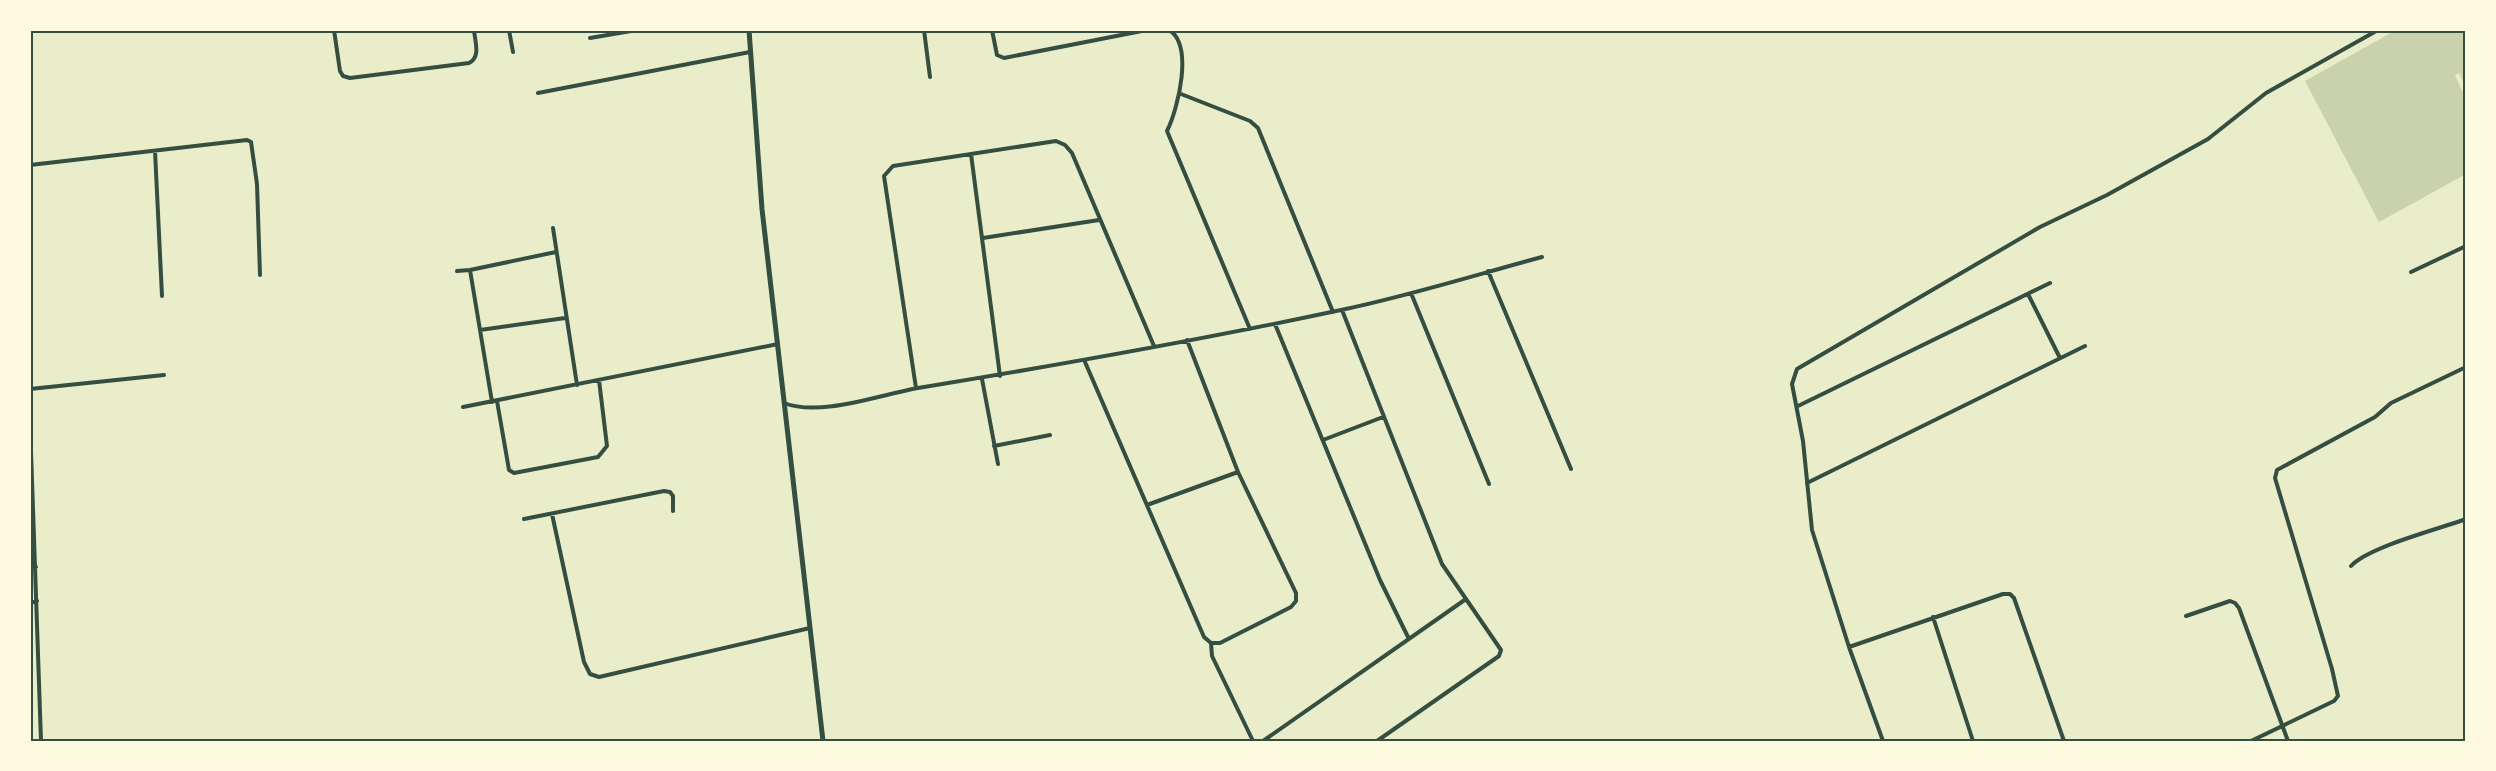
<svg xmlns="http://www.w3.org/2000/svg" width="2496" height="771" font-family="Georgia,serif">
<rect width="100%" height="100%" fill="#e9edc9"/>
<!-- green -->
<path fill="#cad2ad" d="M2396 30H2466V88L2459 73 2455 75 2466 99V174L2379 222 2305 81Z"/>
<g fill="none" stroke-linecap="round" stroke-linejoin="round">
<!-- minor -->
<path stroke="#344e41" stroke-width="4" d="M334 30 340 71 343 76 350 78 469 63C481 57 475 42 474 30
M509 30 513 52
M924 30 930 77
M992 30 997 55 1004 58 1147 30
M1169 30C1194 45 1178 109 1167 131L1250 329
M590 38 637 30
M538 93 750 52
M1181 94 1250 121 1258 128 1333 312
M155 151 162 296
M971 154 1000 376
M30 165 247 140 251 142 257 184 260 275
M553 228 577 385
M983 238 1099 220
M470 270 556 252
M457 271 470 270 492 402
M1488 271 1571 469
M2411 272 2466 246
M1411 293 1489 484
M2028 294 2060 358
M1342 310 1442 564 1501 650 1499 656 1377 741
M1275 324 1380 580 1408 637
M480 330 565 318
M1085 362 1204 637 1211 643H1220L1291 607 1296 601V593L1238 472 1187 340
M982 379 998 464
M916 388 884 176 893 166 1056 141 1065 145 1072 153 1154 346
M30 389 164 375
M497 401 509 470 514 473 598 457 607 446 599 380
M784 403C820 417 879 395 918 388 1059 365 1200 340 1341 310 1409 296 1475 275 1542 257
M1798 406 2050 283
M463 407 778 344
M30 422 41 741
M1323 440 1383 417
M994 446 1050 435
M1807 483 2085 346
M1147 505 1238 472
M552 514 584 662 590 674 599 677 810 628
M524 519 664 491 670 492 673 496V511
M2351 566C2368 547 2439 529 2466 519
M30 567H36
M30 603 37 601
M2186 616 2230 601 2235 603 2239 608 2288 741
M1933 617 1973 741
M1211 643 1212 656 1253 741
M1849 647 2003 594H2010L2014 598 2064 741
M1263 741 1466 599
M1883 741 1849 647 1812 530 1803 441 1792 384 1797 369 2040 227 2107 195 2208 139 2266 93 2378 30
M2251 741 2334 701 2338 696 2332 669 2275 478 2277 470 2375 417 2391 403 2466 367"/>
<!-- tertiary -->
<path stroke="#344e41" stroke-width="5" d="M749 30 762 209 823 741"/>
</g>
<!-- border -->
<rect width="2496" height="771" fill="none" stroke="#fefae0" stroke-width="63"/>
<rect x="32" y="32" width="2432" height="708" fill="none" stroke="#344e41" stroke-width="2"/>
</svg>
